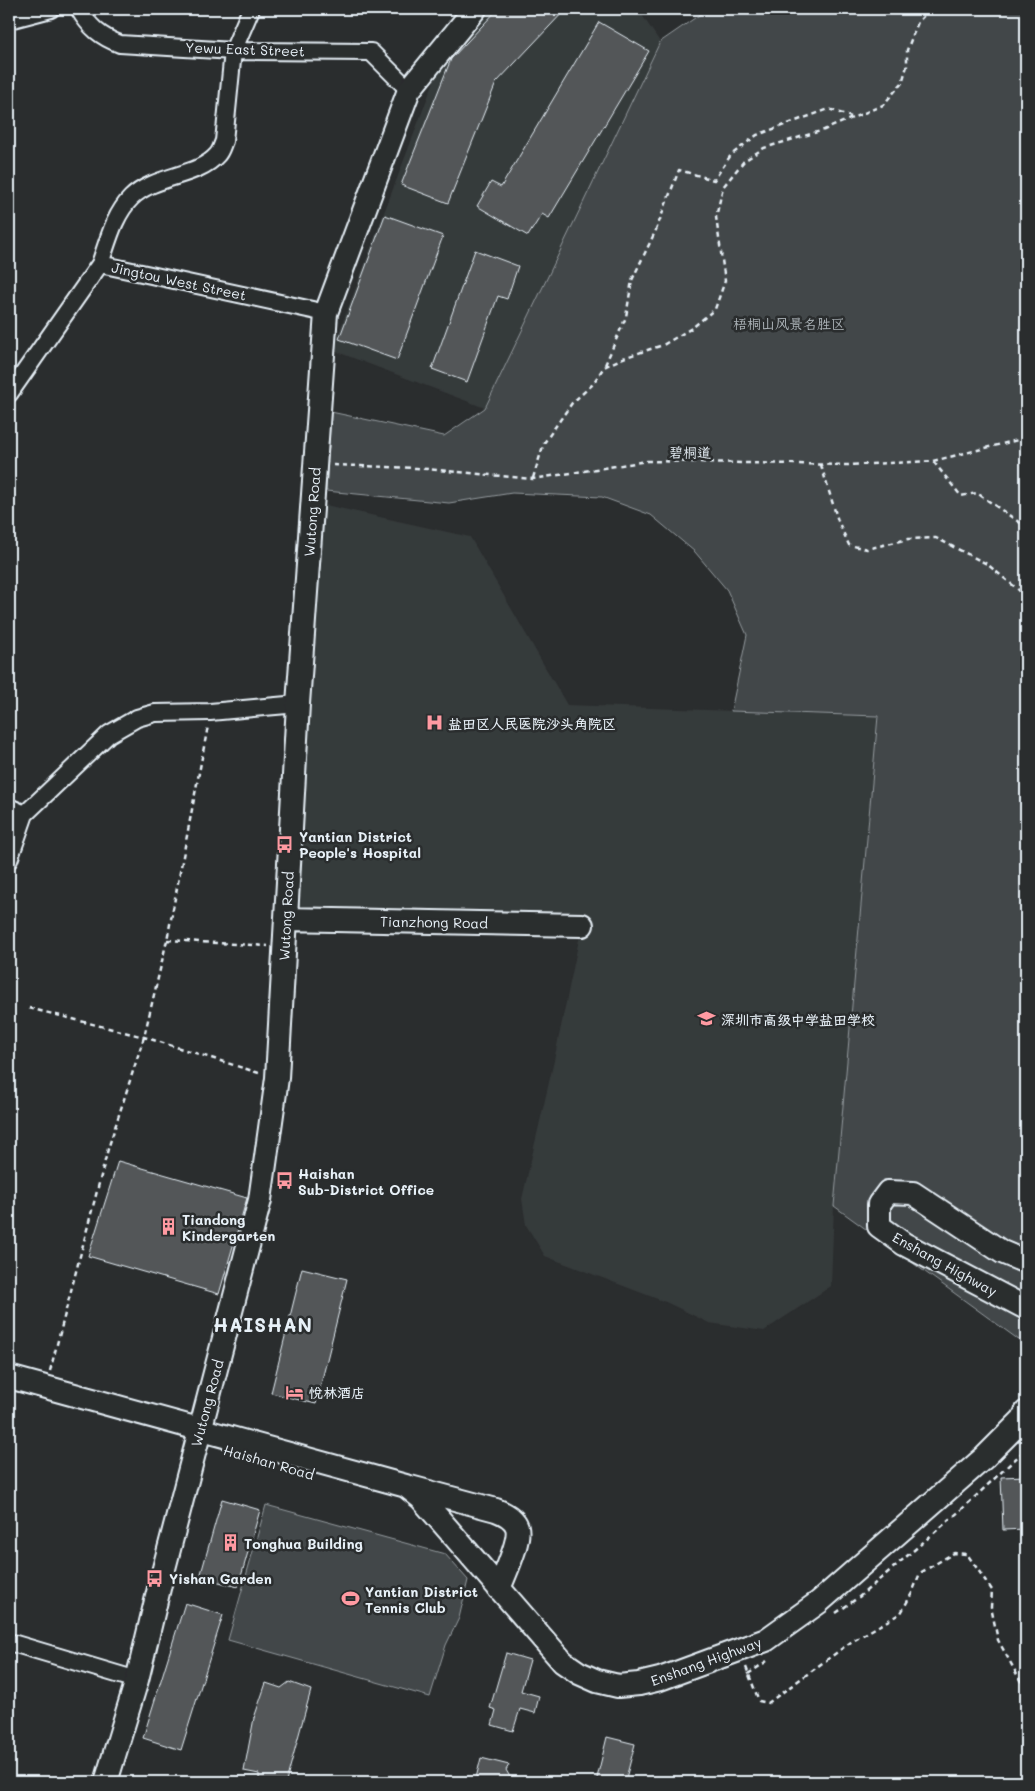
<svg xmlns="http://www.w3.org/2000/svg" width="1035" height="1791" font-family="Mali,'LXGW WenKai TC',sans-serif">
<rect width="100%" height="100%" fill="#2a2d2e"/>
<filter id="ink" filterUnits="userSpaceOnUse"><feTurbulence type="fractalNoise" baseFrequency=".02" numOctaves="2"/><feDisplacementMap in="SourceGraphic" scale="10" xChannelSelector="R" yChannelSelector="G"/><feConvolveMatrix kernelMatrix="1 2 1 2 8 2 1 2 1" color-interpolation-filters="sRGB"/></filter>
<g filter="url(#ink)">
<!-- built -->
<path fill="#363a3b" d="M493 9H638L660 42 485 408 332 350 443 57Z
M312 502 470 537 567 705 878 716 834 1206 831 1286 764 1331 709 1323 668 1303 545 1256 526 1225 522 1199 553 1065 582 925 286 919Z"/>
<!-- green -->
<path fill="#424648" stroke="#959ca0" d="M708 9H1026V1345L834 1206 878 716 731 711 747 635 727 590 695 552 651 515 602 497 512 493 449 503 326 491 331 412 444 436 485 408 660 42Z
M266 1505 445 1554 468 1580 459 1618 446 1645 430 1697 228 1640Z"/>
<!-- building -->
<path fill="#535759" stroke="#e8f1f8" d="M498 9H566L496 83 448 203 401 185 451 59Z
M599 22 649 51 549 218 542 214 528 236 477 206 491 182 501 187Z
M385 215 443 236 397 360 339 339Z
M475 250 518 266 507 299 498 296 467 382 432 369Z
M118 1161 247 1198 219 1294 88 1256Z
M302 1268 347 1279 316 1404 271 1393Z
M1026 1476V1529L1003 1530 1001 1477Z
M222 1499 260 1510 238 1587 200 1577Z
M185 1603 223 1615 181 1750 143 1738Z
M506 1653 530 1660 521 1691 539 1696 535 1713 520 1709 513 1731 492 1725 496 1710 490 1708Z
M289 1682 311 1690 286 1782H259V1774L244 1771 254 1718 266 1683 281 1688Z
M607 1737 635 1744 625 1782H596Z
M481 1758 509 1765 506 1770 513 1782H475Z"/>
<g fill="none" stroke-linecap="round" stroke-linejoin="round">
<defs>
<path id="street" d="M79 9C89 27 101 37 120 44L233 51 371 52 409 90
M9 20 51 9
M100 264C108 241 114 215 131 198 154 175 198 177 217 155 221 151 222 145 224 141L233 51 251 9
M9 394 100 264 326 313
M9 807 25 814
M9 860 25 814 109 734 137 718 155 713 210 712 298 704
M9 1642 137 1680"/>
<path id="secondary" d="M286 919 582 925
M1026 1262 1002 1252 913 1193 888 1192 879 1204V1226L904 1244 1026 1308
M9 1377 406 1486 421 1498 563 1662 579 1673 597 1681 618 1686 639 1684 660 1679 766 1640 819 1602 985 1457 1023 1419 1026 1412
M410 1487 496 1510C504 1513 514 1518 517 1527 521 1541 504 1575 499 1589
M106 1782 137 1680 161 1580 260 1200 277 1078 298 704 326 313 409 90 475 9"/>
</defs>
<!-- street casing -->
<use href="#street" stroke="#e8f1f8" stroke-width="20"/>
<!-- secondary casing -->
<use href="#secondary" stroke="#e8f1f8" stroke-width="26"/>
<!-- path -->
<path stroke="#e8f1f8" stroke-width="2.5" stroke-dasharray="5 4" stroke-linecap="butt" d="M605 365 626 317 632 280 656 230 679 170 714 180 731 155 757 135 829 109 851 117
M933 461 1026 438
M333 465 416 468 533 479 647 461 847 465 933 461 961 496 977 493 1026 527
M821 465 838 521 849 545 867 549 908 539 936 538 987 564 1026 596
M533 478 544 443 572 403 592 385 604 367 623 358 663 345 692 328 715 309 725 281 716 217 723 187 744 161 764 148 824 130 883 105 902 83 907 66V50L918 22 930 9
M167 940 268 946
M29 1008 144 1037 259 1073
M50 1371 108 1149 144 1037 167 940 208 726
M836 1613 859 1597 961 1510 1026 1449
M746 1667 759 1701 768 1703 851 1642 901 1613 912 1593 920 1573 954 1553 967 1554 992 1590 991 1607 998 1640 1025 1689 1026 1739
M748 1674 770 1659
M171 1782H174"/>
<!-- street -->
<use href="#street" stroke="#2a2d2e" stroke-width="16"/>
<!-- secondary -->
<use href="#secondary" stroke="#2a2d2e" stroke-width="22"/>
</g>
</g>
<!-- icons -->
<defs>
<symbol id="hospital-bare" viewBox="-9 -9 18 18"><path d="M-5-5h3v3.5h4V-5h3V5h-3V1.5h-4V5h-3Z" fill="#ff9aa2" stroke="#2a2d2e" stroke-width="2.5" paint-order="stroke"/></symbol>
<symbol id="bus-bare" viewBox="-9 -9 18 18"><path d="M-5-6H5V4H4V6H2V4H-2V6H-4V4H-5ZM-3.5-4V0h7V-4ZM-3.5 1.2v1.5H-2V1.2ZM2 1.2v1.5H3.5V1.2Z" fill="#ff9aa2" stroke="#2a2d2e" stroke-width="2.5" paint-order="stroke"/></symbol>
<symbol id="school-bare" viewBox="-9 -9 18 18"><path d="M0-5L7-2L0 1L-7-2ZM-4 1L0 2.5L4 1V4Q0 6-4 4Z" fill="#ff9aa2" stroke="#2a2d2e" stroke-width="2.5" paint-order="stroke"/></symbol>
<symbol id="building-bare" viewBox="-9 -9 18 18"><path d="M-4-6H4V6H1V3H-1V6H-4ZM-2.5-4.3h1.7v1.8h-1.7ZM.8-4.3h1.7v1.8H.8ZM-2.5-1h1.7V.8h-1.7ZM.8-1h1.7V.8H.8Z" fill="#ff9aa2" stroke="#2a2d2e" stroke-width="2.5" paint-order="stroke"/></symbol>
<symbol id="hotel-bare" viewBox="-9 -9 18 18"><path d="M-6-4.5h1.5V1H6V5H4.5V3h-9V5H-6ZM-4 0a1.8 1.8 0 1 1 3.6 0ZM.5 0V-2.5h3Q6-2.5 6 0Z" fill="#ff9aa2" stroke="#2a2d2e" stroke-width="2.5" paint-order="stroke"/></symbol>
<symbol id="stadium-bare" viewBox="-9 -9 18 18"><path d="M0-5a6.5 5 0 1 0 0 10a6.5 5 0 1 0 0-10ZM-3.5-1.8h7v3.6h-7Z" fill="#ff9aa2" stroke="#2a2d2e" stroke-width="2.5" paint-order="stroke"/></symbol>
</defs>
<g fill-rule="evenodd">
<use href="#hospital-bare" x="422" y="710" width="25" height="25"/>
<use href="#bus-bare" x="272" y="832" width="25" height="25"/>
<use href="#school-bare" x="694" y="1006" width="25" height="25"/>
<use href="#bus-bare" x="272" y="1168" width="25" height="25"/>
<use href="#building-bare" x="156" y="1214" width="25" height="25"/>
<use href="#hotel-bare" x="282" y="1380" width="25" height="25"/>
<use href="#building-bare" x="218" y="1530" width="25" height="25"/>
<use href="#bus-bare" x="142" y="1566" width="25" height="25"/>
<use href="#stadium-bare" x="338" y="1586" width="25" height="25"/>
</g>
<g text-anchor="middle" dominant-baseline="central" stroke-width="5" stroke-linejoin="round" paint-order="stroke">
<!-- street labels -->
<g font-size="14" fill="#e8f1f8" stroke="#2a2d2e">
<text transform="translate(245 49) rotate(2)">Yewu East Street</text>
<text transform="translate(179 281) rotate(12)">Jingtou West Street</text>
<text transform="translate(690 452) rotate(1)">碧桐道</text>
<text transform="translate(312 512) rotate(-86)">Wutong Road</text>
<text transform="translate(286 916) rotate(-87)">Wutong Road</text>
<text transform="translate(434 922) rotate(1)">Tianzhong Road</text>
<text transform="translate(945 1264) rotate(29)">Enshang Highway</text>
<text transform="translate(207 1403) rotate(-75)">Wutong Road</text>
<text transform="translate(269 1462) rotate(16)">Haishan Road</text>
<text transform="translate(706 1661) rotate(-20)">Enshang Highway</text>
</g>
<!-- park labels -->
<g font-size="14" fill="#aeb5ba" stroke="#2a2d2e">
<text x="789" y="323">梧桐山风景名胜区</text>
</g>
<!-- poi labels -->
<g font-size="14" font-weight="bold" fill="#e8f1f8" stroke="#2a2d2e" text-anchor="start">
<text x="448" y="723">盐田区人民医院沙头角院区</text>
<text x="299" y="836">Yantian District<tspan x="299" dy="16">People's Hospital</tspan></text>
<text x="721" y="1019">深圳市高级中学盐田学校</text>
<text x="298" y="1173">Haishan<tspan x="298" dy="16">Sub-District Office</tspan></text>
<text x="182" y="1219">Tiandong<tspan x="182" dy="16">Kindergarten</tspan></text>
<text x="309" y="1392">悦林酒店</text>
<text x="244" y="1543">Tonghua Building</text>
<text x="169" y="1578">Yishan Garden</text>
<text x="365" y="1591">Yantian District<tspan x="365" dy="16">Tennis Club</tspan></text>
</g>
<!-- district labels -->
<g font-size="19" font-weight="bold" letter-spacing="1" fill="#e8f1f8" stroke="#2a2d2e">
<text x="263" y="1324">HAISHAN</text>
</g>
</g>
<!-- margin -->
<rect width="1035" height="1791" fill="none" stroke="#2a2d2e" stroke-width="30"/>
<rect x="15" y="15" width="1005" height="1761" fill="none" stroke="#e8f1f8" stroke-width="2" filter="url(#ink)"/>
</svg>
